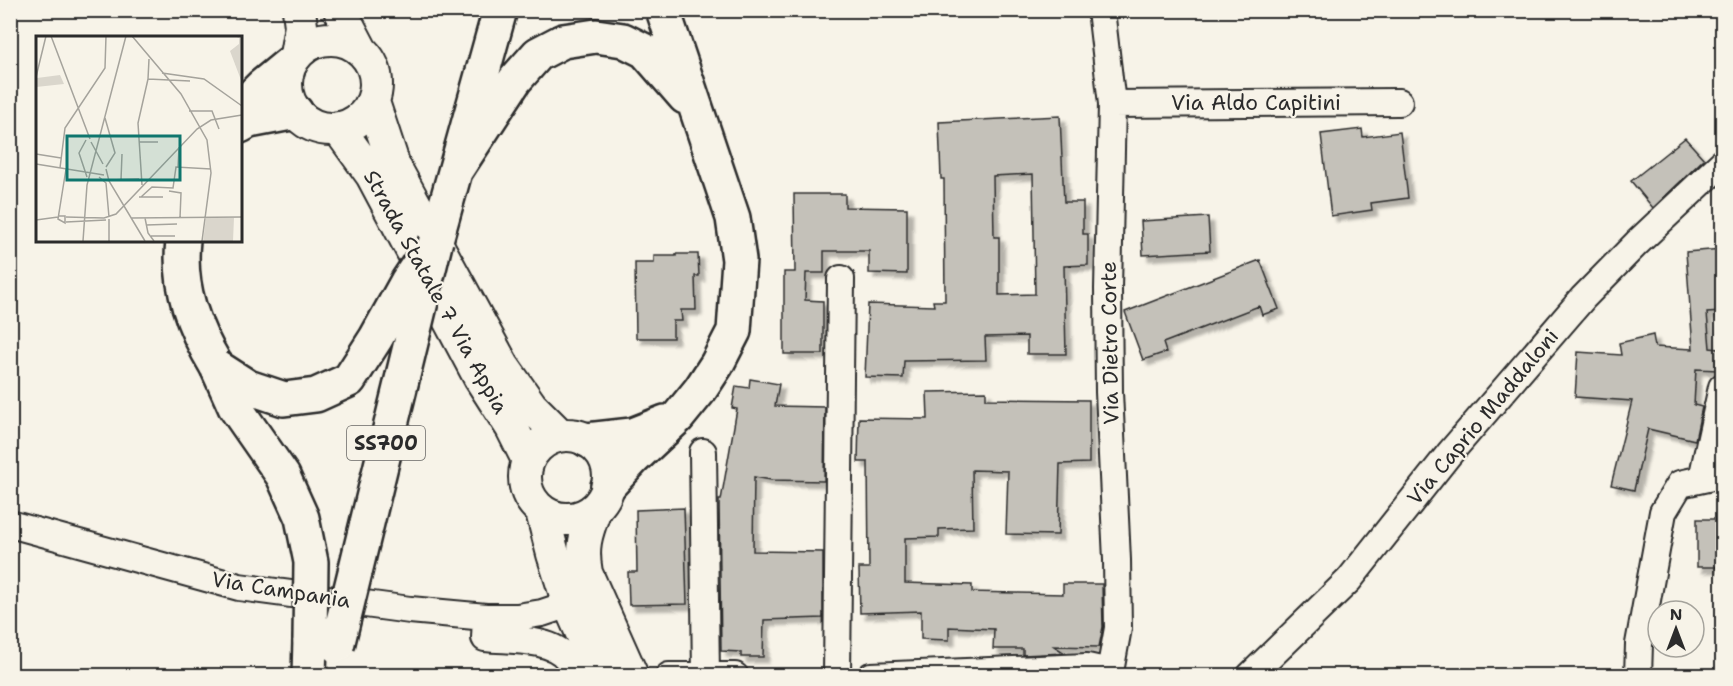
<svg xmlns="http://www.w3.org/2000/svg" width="1733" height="686" font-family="'Shantell Sans',sans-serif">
<defs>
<filter id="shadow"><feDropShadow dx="5.5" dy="5.5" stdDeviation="1.5" flood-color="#0004"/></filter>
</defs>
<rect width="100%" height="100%" fill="#f7f3e8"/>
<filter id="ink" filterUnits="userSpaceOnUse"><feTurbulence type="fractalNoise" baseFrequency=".0167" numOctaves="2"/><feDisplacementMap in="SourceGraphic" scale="12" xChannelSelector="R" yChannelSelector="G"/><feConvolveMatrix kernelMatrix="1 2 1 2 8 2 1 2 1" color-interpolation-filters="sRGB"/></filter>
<g filter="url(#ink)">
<!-- building -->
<path fill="#c4c1b9" stroke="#2b2b2b" stroke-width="1.5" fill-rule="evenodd" filter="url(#shadow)" d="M1060 116 1064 202H1083V234H1088V265L1064 266 1066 354H1027V336L985 337 986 360 904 361 903 378 865 377 868 304 934 306 933 301H945L944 179H941L939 122ZM1033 174 1035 294 999 295V237H994L993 176Z
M1362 129 1363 137 1400 132 1408 198 1371 203 1372 210 1331 216 1321 134Z
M1685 138 1704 159 1653 208 1631 181Z
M794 194H845V207L907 208V274L869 273V251H824V273H806L805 300 823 301V354H784V272H795Z
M1208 217 1210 251 1143 255 1141 221Z
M1722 249V312L1707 313 1710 348 1719 349 1718 370 1696 369 1694 405 1702 407 1695 440 1648 429 1634 490 1611 485 1632 401 1575 397 1578 352 1621 355 1619 343 1653 335 1655 347 1693 349 1686 252Z
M676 254H698L699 276H695L696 310H681L682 321H673V338H636L635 263H654V256H676Z
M1260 260 1279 309 1262 315 1259 306 1163 343 1166 352 1143 360 1125 312Z
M750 379 779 384 775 406 825 407 824 481 771 480 754 477 753 551 823 552V618L764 620 763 657H741V652L721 651 719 500H721L737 409 732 408 736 386 749 388Z
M986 391V399L1089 400V463L1060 464 1058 535 1006 534 1008 471 972 470 973 528 939 529V537L905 538V583L972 585V592L1063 594V584H1102L1103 627 1099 647 1054 646 1065 653 1023 655V649H993L994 629 949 627V640L921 639V611L860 613 859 568H869L868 462H858L859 418 928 419 927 392Z
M684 508 687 604 629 605 628 572H637L636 510Z
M1697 519H1722V567H1697Z"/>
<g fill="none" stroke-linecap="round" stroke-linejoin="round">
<defs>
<path id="minor" d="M1101 10 1112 104 1108 289 1109 392 1117 560 1118 628 1110 672 1113 676
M1112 104 1399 102
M703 452 706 675
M1702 479 1722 387
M10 524 239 587 410 610 486 617H517L542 613 569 604
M486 617 485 638C510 641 551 637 568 659 572 663 575 670 578 676
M669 676H735
M837 676 841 279
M871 676 1087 667 1110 672
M1250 676 1349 580 1449 454 1583 298 1637 243 1722 163
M1638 676 1639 644 1663 512 1680 484 1716 476H1722"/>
<path id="major" d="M340 10 361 50
M286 84a45 45 0 1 1 90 0a45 45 0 1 1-90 0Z
M296 55 301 26 299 10
M373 102 394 166 503 366 531 406 560 435
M338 128 372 175 480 378 512 428 528 460
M525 477a42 42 0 1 1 84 0a42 42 0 1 1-84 0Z
M595 509C586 534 581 546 586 573L632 676
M542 512 553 554 569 604 601 676"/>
<path id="highway" d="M240 108 262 86 290 63
M240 126 249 121 296 112
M456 170 515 80 538 54 563 41 596 36 623 40 645 51 685 97
M183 240C178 288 193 327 217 367
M436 240 500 10
M587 440 632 435 665 422
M608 486 633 459 678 417 700 390 717 364 734 331 739 260 733 218 663 10
M309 676 310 640"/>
</defs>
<!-- minor casing -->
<use href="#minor" stroke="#2b2b2b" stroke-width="30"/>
<!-- major casing -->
<use href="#major" stroke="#2b2b2b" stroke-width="36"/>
<!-- highway casing -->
<use href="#highway" stroke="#2b2b2b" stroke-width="38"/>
<!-- minor -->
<use href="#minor" stroke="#f7f3e8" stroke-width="26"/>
<!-- major -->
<use href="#major" stroke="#f7f3e8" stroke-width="32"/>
<!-- highway -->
<use href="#highway" stroke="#f7f3e8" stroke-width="33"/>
<defs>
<path id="highway-bridge" d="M217 367 248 387 284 399 316 395 349 380 376 338 407 282 421 261
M217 367 235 407 283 476 302 518 311 562 310 640
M337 646 436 240"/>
</defs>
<!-- highway-bridge casing -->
<use href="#highway-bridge" stroke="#2b2b2b" stroke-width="38" stroke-linecap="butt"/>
<!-- highway-bridge -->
<use href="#highway-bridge" stroke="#f7f3e8" stroke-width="33"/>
</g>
</g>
<g text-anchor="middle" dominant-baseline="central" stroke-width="4.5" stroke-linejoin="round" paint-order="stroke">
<!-- shield labels -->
<rect fill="#f7f3e8" stroke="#686764" stroke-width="1.5" x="347" y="426" width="78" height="34" rx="4.5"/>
<g font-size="20" font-weight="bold" fill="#2b2b2b">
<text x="386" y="443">SS700</text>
</g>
<!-- street labels -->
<g font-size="21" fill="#2b2b2b" stroke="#f7f3e8">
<text x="1256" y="103">Via Aldo Capitini</text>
<text transform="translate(436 292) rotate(61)">Strada Statale 7 Via Appia</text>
<text transform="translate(1110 343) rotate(-91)">Via Dietro Corte</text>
<text transform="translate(1483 417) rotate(-50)">Via Caprio Maddaloni</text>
<text transform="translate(281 590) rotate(9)">Via Campania</text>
</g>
</g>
<!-- overview -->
<g transform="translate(36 36)">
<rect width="206" height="206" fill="#f7f3e8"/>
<path d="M198 0H205V44L194 15 203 8V2ZM24 39 28 48 0 51 1 42ZM170 182H198L197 205H167Z" fill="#dad6cc"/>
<path fill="none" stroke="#a5a39c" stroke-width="1.5" d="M15 0 54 103M96 0 145 58 171 104 175 137 166 205M126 37 168 43 206 70M0 41 10 0M112 43 154 45M112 43 113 23M153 75H176L183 93M69 82 79 117 70 131M50 104 43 117 51 141M55 106 67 128M103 106H122M0 118 25 122M0 128 68 139M142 131 143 111M24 132 29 92 69 32 70 0M70 133 73 145 109 205M63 141 70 147 73 181M72 144 103 143M85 144 86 118M106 149 102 87 112 43M133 155 145 157 144 182M103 161H127M105 161 116 151 137 152 140 131 175 133M23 180H29V187L22 183 30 133M30 181 68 182 80 178 161 93 175 84 206 79M95 182 206 181M109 182 112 197 118 205M0 184 22 181M30 186 70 184M110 189 141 188M115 200H139M47 205 51 149 90 0M73 205V183"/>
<path fill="#0f766e" fill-opacity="0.15" stroke="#0f766e" stroke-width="3" d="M31 100H144V144H31Z"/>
<rect width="206" height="206" fill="none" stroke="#2b2b2b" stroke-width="3"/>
</g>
<!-- margin -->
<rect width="1733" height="686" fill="none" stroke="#f7f3e8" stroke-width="36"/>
<rect x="18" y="18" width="1697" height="650" fill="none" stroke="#2b2b2b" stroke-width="2" filter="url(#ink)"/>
<!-- north arrow -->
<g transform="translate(1676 629)"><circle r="28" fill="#f7f3e8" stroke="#a5a39c" stroke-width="1.5"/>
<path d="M0-4.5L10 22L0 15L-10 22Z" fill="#2b2b2b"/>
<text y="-9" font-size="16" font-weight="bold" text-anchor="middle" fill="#2b2b2b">N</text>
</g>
</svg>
